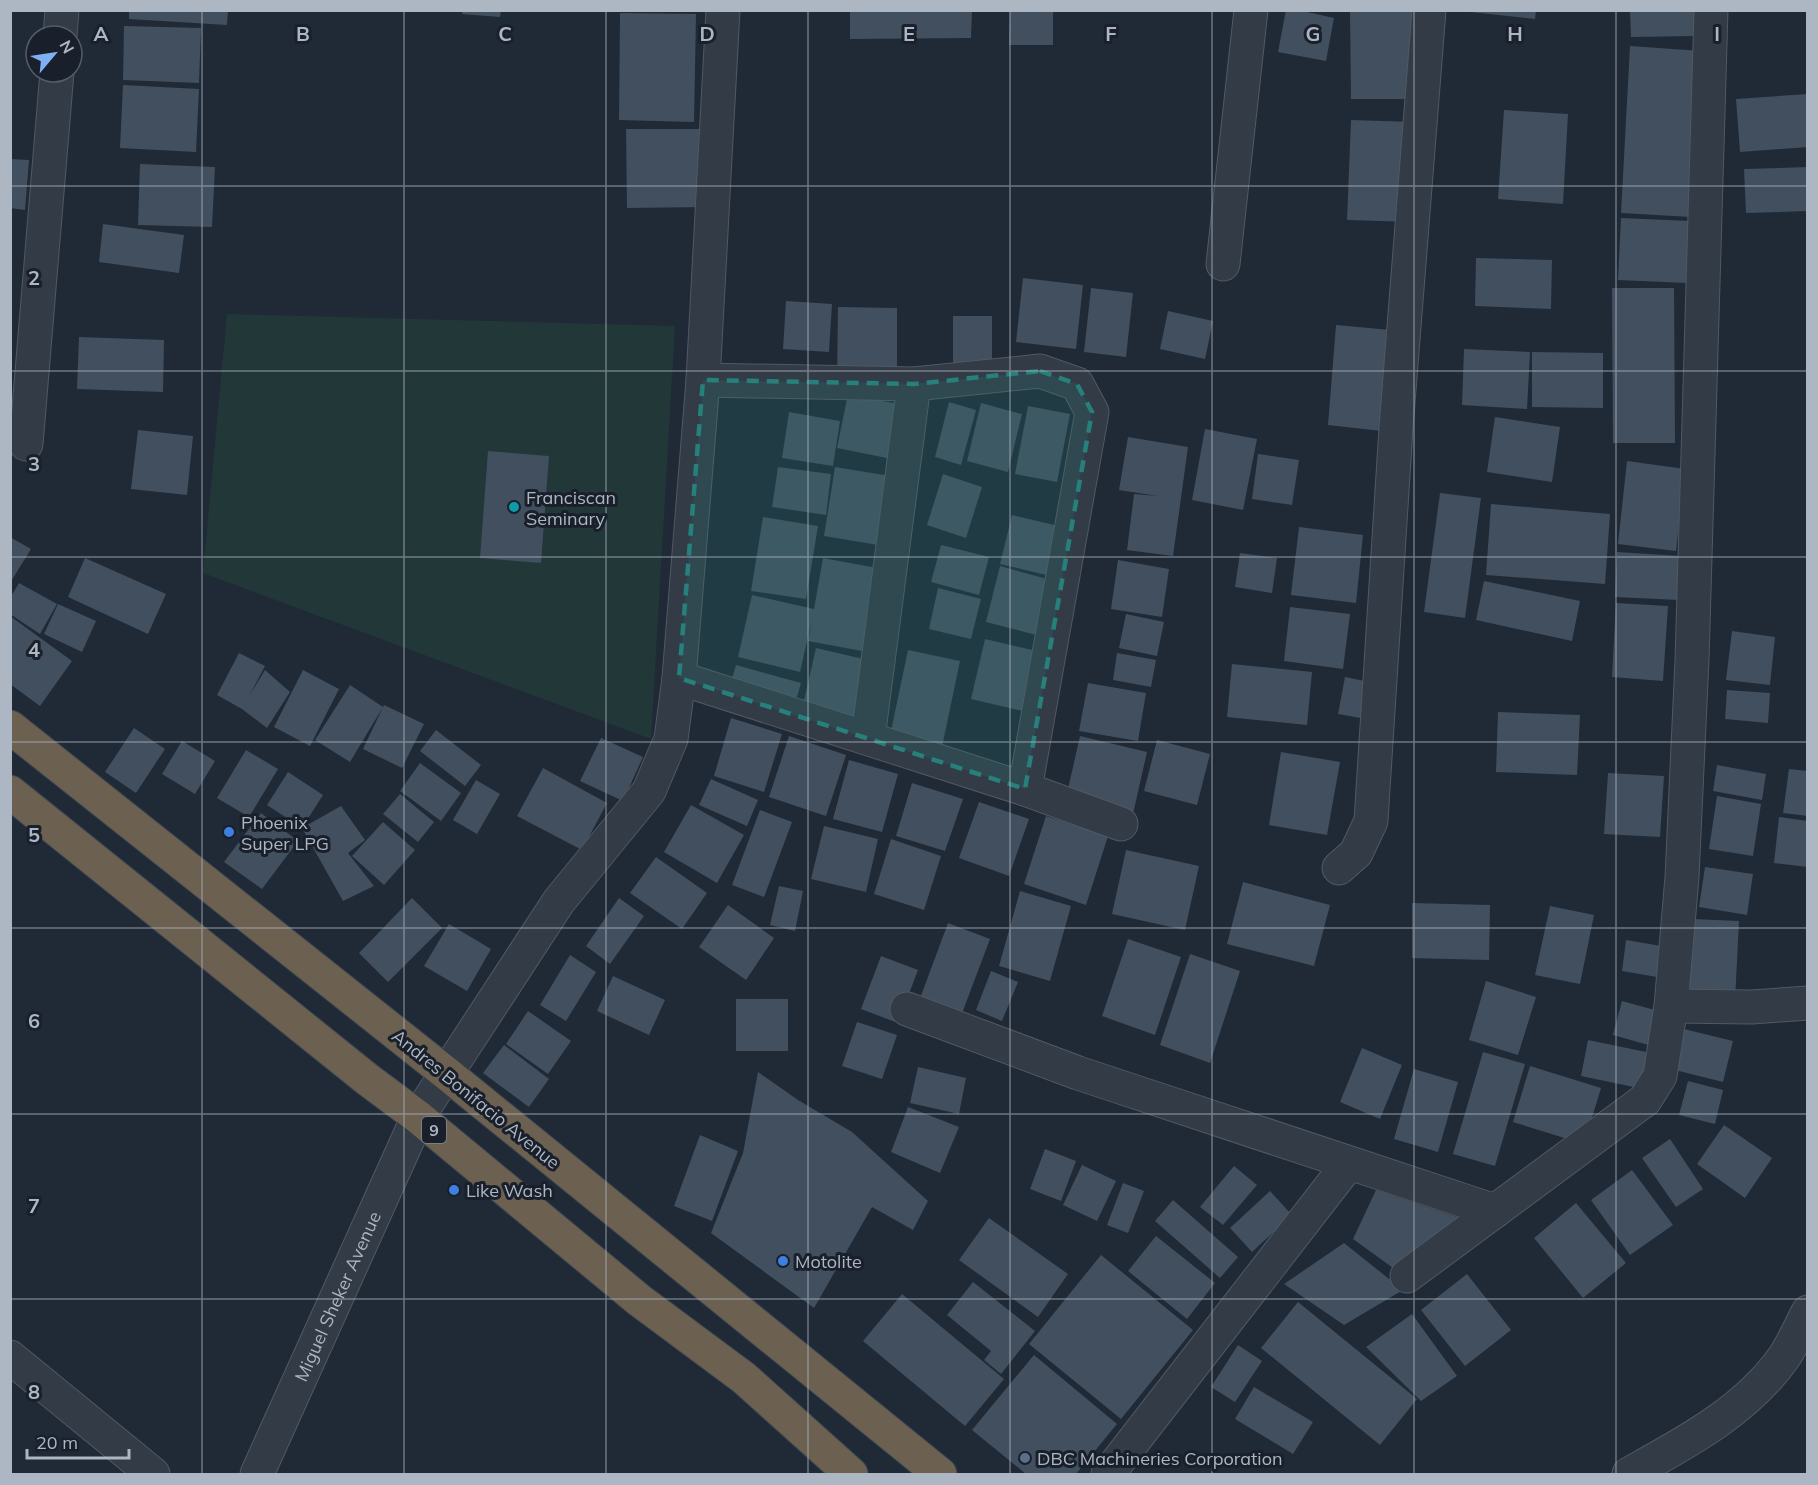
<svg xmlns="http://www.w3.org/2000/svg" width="1818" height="1485" font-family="Mulish,sans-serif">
<rect width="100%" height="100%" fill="#1f2a36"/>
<!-- green -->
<path fill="#223738" d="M227 314 675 326 651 739 203 573Z"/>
<!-- building -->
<path fill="#424f5e" d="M129 10H228L227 25 129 19Z
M463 10H501L500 17 462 14Z
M850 10H972L971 38 850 39Z
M1010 10H1053V45H1009Z
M1286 10H1298L1334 18 1326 61 1278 52Z
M1350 10H1420L1421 99H1351Z
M1471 10H1536L1535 19 1471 12Z
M1630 10H1697V36L1631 37Z
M620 13 696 14 694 122 619 120Z
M124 26 201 28 199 83 123 80Z
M1630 46 1701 51 1691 217 1621 213Z
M123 85 199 89 196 152 120 148Z
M1808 94V147L1740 152 1736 99Z
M1504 110 1568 114 1563 204 1498 199Z
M1351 120 1415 122 1412 222 1347 220Z
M626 129H705L706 207 627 208Z
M10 159 29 160 25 210 10 208Z
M140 164 215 167 212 227 138 225Z
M1808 167V211L1746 213 1744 169Z
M1621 218 1690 221 1687 283 1618 280Z
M103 224 184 235 179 273 99 262Z
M1476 258 1552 260 1551 309 1475 306Z
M1023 278 1083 285 1076 349 1016 342Z
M1091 288 1133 293 1126 357 1084 352Z
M1612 288H1674L1675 443H1613Z
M786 301 832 304 829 352 783 349Z
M838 307 897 308V382L837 381Z
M1168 311 1213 321 1205 359 1160 349Z
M953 316H992V364L953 363Z
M1336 325 1391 330 1382 431 1328 425Z
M79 337 164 340 163 392 77 389Z
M1464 349 1530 352 1527 409 1462 405Z
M1532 352 1603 353V408L1532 407Z
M848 394 908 406 897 460 837 448Z
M949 402 976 410 961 465 935 457Z
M981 403 1022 414 1008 472 967 461Z
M1028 406 1070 414 1057 482 1015 474Z
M789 412 840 421 833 466 782 458Z
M1495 417 1560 427 1552 482 1487 472Z
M1205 429 1257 439 1243 510 1192 500Z
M138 430 193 436 187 495 131 489Z
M1128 437 1188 447 1173 556 1127 550 1134 494 1158 496 1119 490Z
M488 451 549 456 541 563 480 558Z
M1258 454 1299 460 1292 505 1252 499Z
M1627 461 1685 469 1676 551 1618 544Z
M778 467 831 474 826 515 772 507Z
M835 467 896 477 884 546 824 536Z
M943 474 982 487 966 538 927 525Z
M1440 493 1481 498 1465 618 1424 612Z
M1491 504 1610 514 1605 584 1486 575Z
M1012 515 1067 528 1055 577 1000 564Z
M763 517 818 526 806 599 751 591Z
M1299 527 1363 535 1356 603 1291 595Z
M10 537 31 549 10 583Z
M941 545 989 557 979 595 931 582Z
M1617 552 1681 556 1679 600 1615 597Z
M1240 553 1277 558 1272 593 1235 587Z
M85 558 166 594 148 634 68 597Z
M823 558 888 570 873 653 808 641 812 619 800 672 738 657 752 595 814 609Z
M1118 560 1169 569 1162 617 1111 609Z
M1000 566 1054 581 1040 636 986 622Z
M1484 581 1580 601 1572 641 1476 620Z
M19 583 57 604 40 634 10 614V598Z
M938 588 981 599 971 639 929 629Z
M1616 603 1668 606 1663 681 1612 677Z
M58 604 96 621 82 652 44 634Z
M1290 607 1350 614 1343 669 1284 661Z
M1126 614 1164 622 1157 656 1119 648Z
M10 616 72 661 40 706 10 684Z
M1732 631 1775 637 1770 685 1726 680Z
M985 639 1045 653 1031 713 971 699Z
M816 648 872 661 859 718 803 705Z
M908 650 960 661 942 747 890 736Z
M239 653 265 666 249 696 265 670 290 692 267 728 242 709 217 695Z
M1117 653 1156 660 1151 687 1113 680Z
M1232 664 1312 672 1307 725 1227 717Z
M736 665 801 683 794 707 729 689Z
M303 670 339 689 310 746 274 727Z
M1345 677 1379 684 1372 720 1338 714Z
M1088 683 1146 693 1138 741 1079 731Z
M350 685 383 707 350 762 315 740Z
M1727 690 1770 693 1768 723 1725 719Z
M384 705 424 724 402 768 363 749Z
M1498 712 1580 715 1577 775 1496 772Z
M731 718 782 734 764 792 714 776Z
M134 728 165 749 136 793 105 772Z
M436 730 481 765 465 786 420 751Z
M789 736 846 755 826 816 769 797Z
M1080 736 1147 752 1133 814 1066 798Z
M601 738 643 757 623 801 580 781Z
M1157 740 1210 754 1197 805 1144 791Z
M182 741 215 761 195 794 162 774Z
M246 750 278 769 249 817 217 798Z
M1281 752 1340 762 1327 835 1269 825Z
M849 760 898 774 882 832 833 819Z
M420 763 461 793 441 821 400 791Z
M1717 765 1766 774 1762 800 1713 791Z
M543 768 607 803 582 850 517 816Z
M1789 769 1808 771V816L1783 813Z
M288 772 323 795 302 828 267 805Z
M1608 773 1664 776 1660 837 1604 834Z
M711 779 758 800 747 826 699 805Z
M476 780 500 794 477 834 453 820Z
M912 783 963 799 945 851 896 836Z
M400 794 434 822 418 842 383 814Z
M1717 796 1761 804 1753 856 1709 849Z
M979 802 1029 819 1009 876 959 858Z
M691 805 744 835 717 883 664 852Z
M341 806 365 840 348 853 374 886 343 901 302 828Z
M760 810 792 822 764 897 732 885Z
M261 813 298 841 262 889 224 862Z
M1046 816 1108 836 1086 905 1024 884Z
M1779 817 1808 821V867L1774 863Z
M383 822 415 850 384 885 352 856Z
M824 826 878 839 866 892 811 879Z
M891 839 941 856 924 910 874 894Z
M1126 850 1199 866 1185 930 1112 914Z
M656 857 707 893 682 929 630 893Z
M1705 867 1753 874 1747 915 1699 907Z
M1243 882 1330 905 1314 966 1227 944Z
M779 886 803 891 795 931 770 925Z
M1020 891 1071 906 1050 981 999 966Z
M412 898 442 928 388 982 359 953Z
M619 898 644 916 610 964 586 946Z
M1412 903 1490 905 1489 960 1412 958Z
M728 905 774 938 746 980 699 947Z
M1550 906 1594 915 1580 984 1535 975Z
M1693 919 1739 921 1735 1001 1689 999Z
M948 923 990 939 961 1016 919 1001Z
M449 924 491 949 467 991 424 966Z
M1128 939 1181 957 1155 1035 1102 1016Z
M1626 940 1661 946 1657 977 1622 971Z
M1190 954 1240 971 1210 1063 1160 1045Z
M570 955 596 972 566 1021 540 1005Z
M881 956 918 970 898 1023 861 1009Z
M991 971 1018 982 1002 1021 976 1010Z
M613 976 665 1000 649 1035 597 1011Z
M1486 981 1536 997 1518 1055 1469 1040Z
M736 999H788V1051H736Z
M1622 1001 1662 1012 1652 1046 1613 1035Z
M528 1011 571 1041 548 1074 506 1044Z
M857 1022 897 1035 882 1079 842 1066Z
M1684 1029 1733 1041 1723 1082 1675 1070Z
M1588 1040 1656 1054 1648 1090 1581 1076Z
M504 1045 549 1079 529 1107 483 1073Z
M1362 1048 1402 1065 1380 1119 1340 1102Z
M1483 1052 1525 1064 1495 1166 1453 1154Z
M1530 1066 1601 1088 1584 1144 1513 1122Z
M918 1067 966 1078 959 1114 910 1103Z
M1414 1069 1458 1082 1438 1152 1394 1139Z
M758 1072 798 1100 852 1132 928 1201 913 1230 872 1207 814 1308 711 1233 743 1153Z
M1688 1081 1723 1090 1715 1124 1679 1115Z
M908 1107 959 1127 940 1173 891 1152Z
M1724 1125 1772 1158 1745 1198 1697 1164Z
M700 1135 738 1151 712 1221 674 1206Z
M1670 1139 1703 1189 1676 1207 1642 1158Z
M1045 1149 1076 1161 1061 1201 1030 1189Z
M1082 1165 1116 1181 1097 1221 1063 1205Z
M1234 1166 1257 1185 1223 1225 1200 1207Z
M1632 1170 1673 1225 1630 1255 1591 1200Z
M1123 1183 1144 1191 1128 1233 1107 1225Z
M1376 1190 1472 1222 1400 1273 1353 1239Z
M1270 1191 1292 1215 1252 1252 1230 1228Z
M1173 1200 1238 1257 1220 1278 1155 1221Z
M1576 1203 1626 1263 1583 1298 1534 1238Z
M989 1218 1068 1274 1038 1317 959 1260Z
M1156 1236 1215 1283 1187 1319 1128 1271Z
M1344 1243 1403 1290 1344 1325 1284 1284Z
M1101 1255 1193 1330 1121 1419 1029 1344Z
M1467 1274 1511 1330 1465 1366 1421 1310Z
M973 1282 1035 1331 1001 1374 984 1360 991 1351 947 1315Z
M902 1294 1004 1379 965 1426 863 1341Z
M1298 1302 1417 1399 1380 1445 1261 1348Z
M1412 1314 1457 1376 1421 1401 1366 1347Z
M1238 1345 1262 1361 1235 1402 1211 1387Z
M1034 1355 1117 1424 1076 1474H1026L972 1430Z
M1254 1387 1313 1422 1293 1454 1235 1419Z"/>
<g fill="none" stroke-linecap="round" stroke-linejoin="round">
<defs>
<g id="minor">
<path d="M60 36 62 10"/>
<path d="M1223 264 1251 10"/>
<path d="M703 380 914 384 1040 371 1077 384 1092 412 1025 789"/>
<path d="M26 444 57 72"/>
<path d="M679 678 1025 789 1121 824"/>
<path d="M868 738 914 384"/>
<path d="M1339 868 1356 853 1371 821 1396 428 1429 10"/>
<path d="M1671 1006 1752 1007 1808 1003"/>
<path d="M907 1009 1078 1073 1495 1211"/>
<path d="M1407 1276 1645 1100 1660 1076 1671 1006 1682 877 1692 660 1711 10"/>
<path d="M10 1357 153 1474"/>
<path id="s1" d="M257 1474 418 1117 559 901 649 791 671 739 679 678 703 380 723 10"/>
<path d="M1108 1474 1349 1163"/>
<path d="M1629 1474C1685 1443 1746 1411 1784 1357 1793 1344 1800 1327 1808 1312"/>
</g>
<path id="highway" d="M10 727 446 1073 940 1474
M10 792 367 1079 418 1117 639 1300 744 1378 851 1474"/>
</defs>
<!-- minor casing -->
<use href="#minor" stroke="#505964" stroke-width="35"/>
<!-- highway casing -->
<use href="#highway" stroke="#3d4651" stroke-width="35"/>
<!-- minor -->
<use href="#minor" stroke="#333b46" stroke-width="33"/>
<!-- highway -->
<use href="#highway" stroke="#6c6050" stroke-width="33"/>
</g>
<!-- marked area -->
<path fill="#27807b" fill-opacity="0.2" stroke="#27807b" stroke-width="4.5" stroke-dasharray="12 8" stroke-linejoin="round" d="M1040 371 1077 384 1092 412 1025 789 679 678 703 380 914 384Z"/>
<!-- grid -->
<path fill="none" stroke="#adb6c3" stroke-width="1.5" stroke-opacity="0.55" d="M202 10V1474M404 10V1474M606 10V1474M808 10V1474M1010 10V1474M1212 10V1474M1414 10V1474M1616 10V1474M10 186H1808M10 371H1808M10 557H1808M10 742H1808M10 928H1808M10 1114H1808M10 1299H1808"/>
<!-- markers -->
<circle fill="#0f9aa8" stroke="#19202b" stroke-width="2" cx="514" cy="507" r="6"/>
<g fill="#3f7fe0" stroke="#19202b" stroke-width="2">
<circle cx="229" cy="832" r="6"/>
<circle cx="454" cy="1190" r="6"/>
<circle cx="783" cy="1261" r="6"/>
</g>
<circle fill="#5c6f8a" stroke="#19202b" stroke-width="2" cx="1025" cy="1458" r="6"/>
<g text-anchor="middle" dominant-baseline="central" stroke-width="6" stroke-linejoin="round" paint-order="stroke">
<!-- shield labels -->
<rect fill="#19202b" stroke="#818995" stroke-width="1.5" x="422" y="1117" width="24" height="26" rx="4.5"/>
<g font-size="16" font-weight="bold" fill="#adb6c3">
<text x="434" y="1130">9</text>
</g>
<!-- poi labels -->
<g font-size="18" fill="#adb6c3" stroke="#19202b" text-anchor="start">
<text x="526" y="497">Franciscan<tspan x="526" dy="21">Seminary</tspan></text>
<text x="241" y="822">Phoenix<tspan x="241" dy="21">Super LPG</tspan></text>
<text x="466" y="1190">Like Wash</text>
<text x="795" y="1261">Motolite</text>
<text x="1037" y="1458">DBC Machineries Corporation</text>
</g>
<!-- street labels -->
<g font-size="18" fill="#adb6c3" stroke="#19202b">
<text transform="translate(476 1099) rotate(39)">Andres Bonifacio Avenue</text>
<text stroke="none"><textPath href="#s1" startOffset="195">Miguel Sheker Avenue</textPath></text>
</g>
</g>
<g font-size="20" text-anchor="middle" font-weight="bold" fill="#adb6c3" stroke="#19202b" stroke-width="6" stroke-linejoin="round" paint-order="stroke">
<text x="101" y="41">A</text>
<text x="303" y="41">B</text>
<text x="505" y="41">C</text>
<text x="707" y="41">D</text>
<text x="909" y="41">E</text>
<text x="1111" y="41">F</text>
<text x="1313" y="41">G</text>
<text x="1515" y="41">H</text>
<text x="1717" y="41">I</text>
<text x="34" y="285">2</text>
<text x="34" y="471">3</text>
<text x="34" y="657">4</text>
<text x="34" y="842">5</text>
<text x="34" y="1028">6</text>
<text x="34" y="1213">7</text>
<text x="34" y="1399">8</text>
</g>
<!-- border -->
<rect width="1818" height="1485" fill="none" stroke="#adb6c3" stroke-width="24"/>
<!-- north arrow -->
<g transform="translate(54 54) rotate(61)"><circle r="28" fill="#19202b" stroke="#545c68" stroke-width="1.5"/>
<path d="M0-4.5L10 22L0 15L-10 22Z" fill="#7fb0f6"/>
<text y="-9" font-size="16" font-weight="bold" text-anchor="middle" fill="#adb6c3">N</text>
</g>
<!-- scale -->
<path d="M27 1449v9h102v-9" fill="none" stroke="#adb6c3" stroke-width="3"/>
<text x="36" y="1449" font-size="18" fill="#adb6c3" stroke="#19202b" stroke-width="4.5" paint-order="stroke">20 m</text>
</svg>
